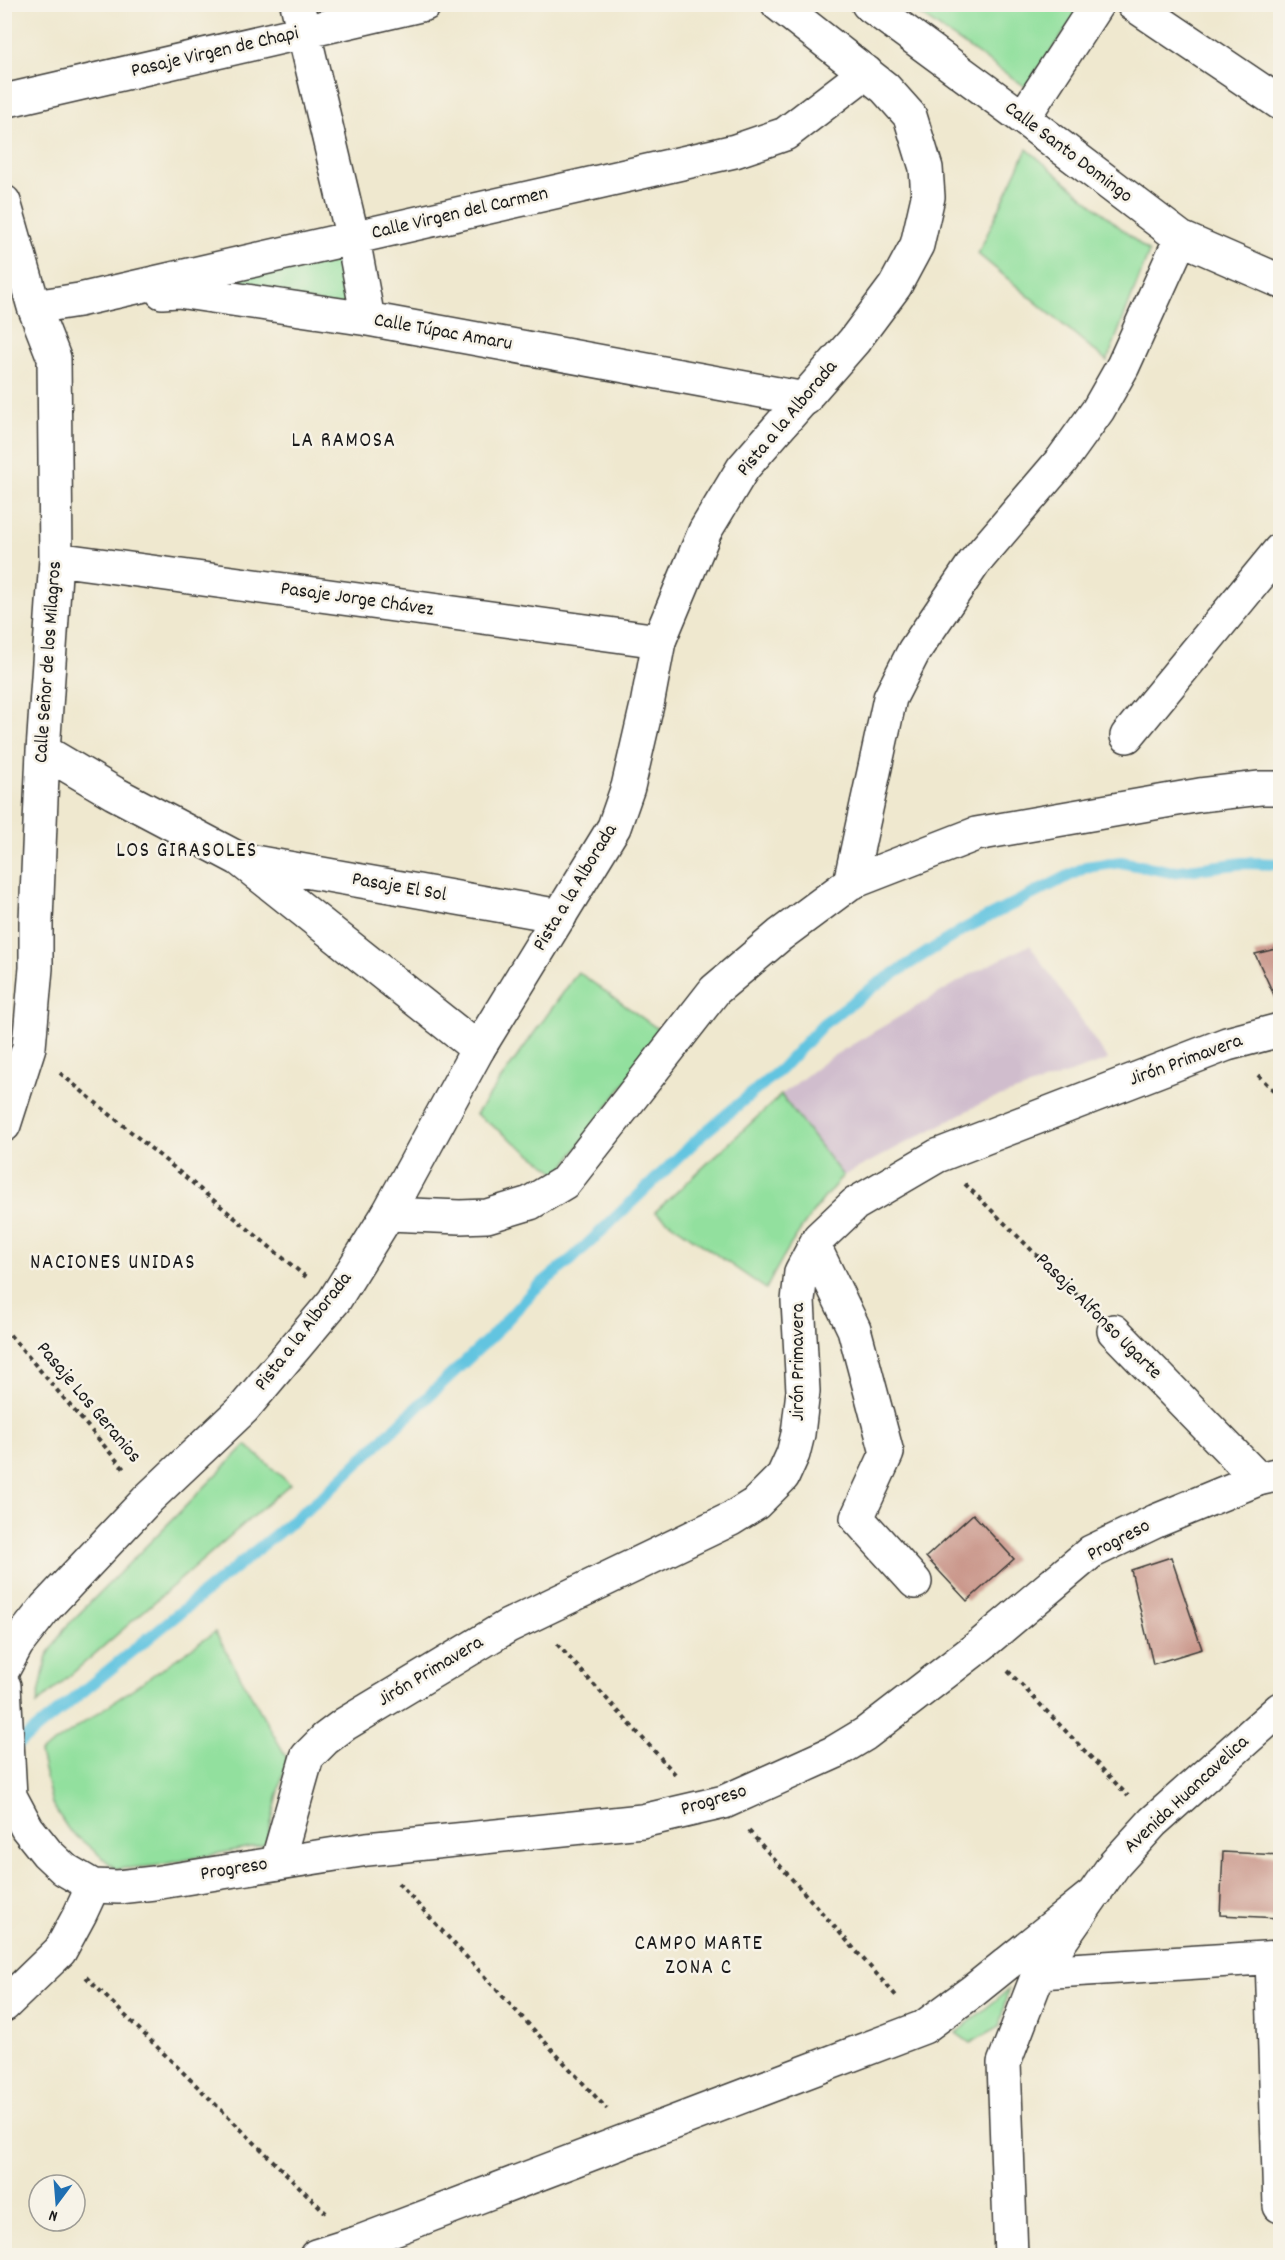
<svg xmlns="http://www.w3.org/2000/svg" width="1285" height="2260" font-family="Dekko,sans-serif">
<rect width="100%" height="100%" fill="#f7f3e8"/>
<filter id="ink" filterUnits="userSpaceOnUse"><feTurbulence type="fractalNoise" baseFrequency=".0167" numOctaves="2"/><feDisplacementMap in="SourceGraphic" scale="12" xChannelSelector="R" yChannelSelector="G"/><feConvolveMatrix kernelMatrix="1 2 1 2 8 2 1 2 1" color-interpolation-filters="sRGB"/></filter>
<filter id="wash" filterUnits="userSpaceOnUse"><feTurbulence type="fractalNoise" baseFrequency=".008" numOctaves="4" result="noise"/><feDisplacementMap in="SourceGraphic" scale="24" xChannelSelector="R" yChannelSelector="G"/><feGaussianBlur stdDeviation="1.35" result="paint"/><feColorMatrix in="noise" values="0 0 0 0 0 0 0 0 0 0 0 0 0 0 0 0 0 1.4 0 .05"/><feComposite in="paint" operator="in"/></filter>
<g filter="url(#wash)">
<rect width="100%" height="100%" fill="#efe8cf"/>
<!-- industrial -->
<path fill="#d0bdcd" d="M1030 945 1108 1060 982 1103 843 1176 781 1095 828 1059 973 973Z"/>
<!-- green -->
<path fill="#92e09e" stroke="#577e5d" stroke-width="1.5" d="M1071 4 1080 10 1026 87 906 5Z
M1027 149 1149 252 1107 361 978 254Z
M338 254 348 308 212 283Z
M578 972 662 1032 559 1174 476 1114Z
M781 1095 843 1176C810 1213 788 1245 766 1289L655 1212Z
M246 1445 290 1484 37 1704 47 1656 64 1629Z
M215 1632 287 1758 266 1844 154 1866 116 1869 68 1829 52 1804 40 1753Z
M1008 1990 999 2027 970 2043 956 2033Z"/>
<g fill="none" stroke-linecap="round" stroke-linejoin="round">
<!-- stream -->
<path stroke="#62c4e0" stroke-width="12" d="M12 1749 323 1496 493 1335 535 1289 572 1259 703 1134 781 1069 823 1024 876 985 964 929 1086 867 1121 862 1172 872 1243 863 1280 864"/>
</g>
<g id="blocks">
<!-- building -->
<path fill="#ca988c" d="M1280 948V1008L1255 954Z
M973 1514 1014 1559 967 1601 926 1557Z
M1171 1557 1202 1649 1153 1664 1131 1570Z
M1223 1852 1280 1855V1918L1220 1915Z"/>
</g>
</g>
<g filter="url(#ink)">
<use href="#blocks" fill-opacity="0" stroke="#3c3b37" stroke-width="1.5"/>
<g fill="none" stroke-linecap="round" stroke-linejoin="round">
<defs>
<path id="minor" d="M297 4 353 239 368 319
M868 4 1023 118 1181 238 1280 281
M1133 4 1280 103
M4 101 425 4
M1023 118 1097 4
M4 202 34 307 54 358 56 559 43 751 36 921V968L29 1047 4 1125
M162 292 178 291 368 319 805 399
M34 307 79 300 735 151 785 134 866 72
M56 559 659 641
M1127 736 1280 550
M43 751 114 793 239 859 478 1049
M243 860 560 916
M850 883 976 834 1200 795 1260 788H1280
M388 1214 460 1217 487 1216 530 1203 565 1182 715 990 780 935 850 883 890 698 914 651 974 563 1062 460 1098 410 1123 366 1181 238
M815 1248 854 1329 887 1453 857 1518 915 1582
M1114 1331 1258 1479
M277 1863 307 1757 325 1739 345 1724 508 1626 731 1519 755 1504 783 1476 793 1454 798 1434 803 1391 798 1301 801 1272 819 1238 855 1204 937 1156 1227 1044 1280 1030
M1272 1958 1280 2206
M1039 1972 1280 1957
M4 2005 60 1951 80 1914 93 1886
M316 2256 357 2243 924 2027 973 1991 1096 1892
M1011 2256 1004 2063 1039 1972 1114 1865 1153 1822 1280 1709"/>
<path id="major" d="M4 1668 17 1644 46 1607 149 1498 244 1408 334 1301 388 1214 478 1049 614 827 628 787 647 705 659 641 705 531 743 468 854 341 895 286 917 245 928 197 926 168 910 116 885 88 778 4
M4 1686 10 1796 27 1828 47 1853 64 1869 93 1886 118 1887 154 1883 367 1849 642 1821 724 1802 835 1752 865 1734 982 1644 1091 1552 1156 1521 1258 1479 1280 1474"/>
</defs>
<!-- minor casing -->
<use href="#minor" stroke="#3c3b37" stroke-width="36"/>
<!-- major casing -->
<use href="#major" stroke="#3c3b37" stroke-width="36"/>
<!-- path -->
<path stroke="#3c3b37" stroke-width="4" stroke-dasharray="4.5 4.5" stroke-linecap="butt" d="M60 1073 306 1277
M1258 1075 1280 1097
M965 1184 1088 1306
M4 1328 124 1469
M557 1644 677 1776
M1008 1671 1128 1796
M749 1831 898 1998
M398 1883 607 2109
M86 1977 326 2213"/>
<!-- minor -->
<use href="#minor" stroke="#fff" stroke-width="33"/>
<!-- major -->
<use href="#major" stroke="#fff" stroke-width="33"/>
</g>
</g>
<g text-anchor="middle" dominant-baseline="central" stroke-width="5" stroke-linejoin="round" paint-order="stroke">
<!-- street labels -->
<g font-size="20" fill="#1c1c1c" stroke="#f7f3e8">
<text transform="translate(215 53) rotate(-13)">Pasaje Virgen de Chapi</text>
<text transform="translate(1068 153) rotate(37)">Calle Santo Domingo</text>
<text transform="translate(460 214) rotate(-13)">Calle Virgen del Carmen</text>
<text transform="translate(443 333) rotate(10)">Calle Túpac Amaru</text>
<text transform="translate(788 419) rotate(-50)">Pista a la Alborada</text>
<text transform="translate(357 600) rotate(8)">Pasaje Jorge Chávez</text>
<text transform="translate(49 662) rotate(-86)">Calle Señor de los Milagros</text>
<text transform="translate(399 888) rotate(10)">Pasaje El Sol</text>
<text transform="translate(576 888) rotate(-59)">Pista a la Alborada</text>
<text transform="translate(1186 1061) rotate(-20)">Jirón Primavera</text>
<text transform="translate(1098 1317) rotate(45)">Pasaje Alfonso Ugarte</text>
<text transform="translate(304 1332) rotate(-52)">Pista a la Alborada</text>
<text transform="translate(799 1362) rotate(-90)">Jirón Primavera</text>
<text transform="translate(88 1403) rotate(50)">Pasaje Los Geranios</text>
<text transform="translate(1119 1541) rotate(-28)">Progreso</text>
<text transform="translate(431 1672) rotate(-31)">Jirón Primavera</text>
<text transform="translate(1187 1795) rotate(-43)">Avenida Huancavelica</text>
<text transform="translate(714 1801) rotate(-17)">Progreso</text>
<text transform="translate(234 1870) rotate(-9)">Progreso</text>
</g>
<!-- neighbourhood labels -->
<g font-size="21" letter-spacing="1.5" fill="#1c1c1c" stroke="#f7f3e8">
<text x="344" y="442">LA RAMOSA</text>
<text x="187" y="852">LOS GIRASOLES</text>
<text x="113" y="1264">NACIONES UNIDAS</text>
<text x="699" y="1945">CAMPO MARTE<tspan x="699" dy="24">ZONA C</tspan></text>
</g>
</g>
<!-- margin -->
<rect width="1285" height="2260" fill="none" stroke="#f7f3e8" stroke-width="24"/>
<!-- north arrow -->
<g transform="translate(57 2203) rotate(196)"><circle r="28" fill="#f7f3e8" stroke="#9f9d96" stroke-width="1.5"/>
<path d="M0-4.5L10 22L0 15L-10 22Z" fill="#1f6fb2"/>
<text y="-9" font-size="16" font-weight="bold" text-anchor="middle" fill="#1c1c1c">N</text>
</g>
</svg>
